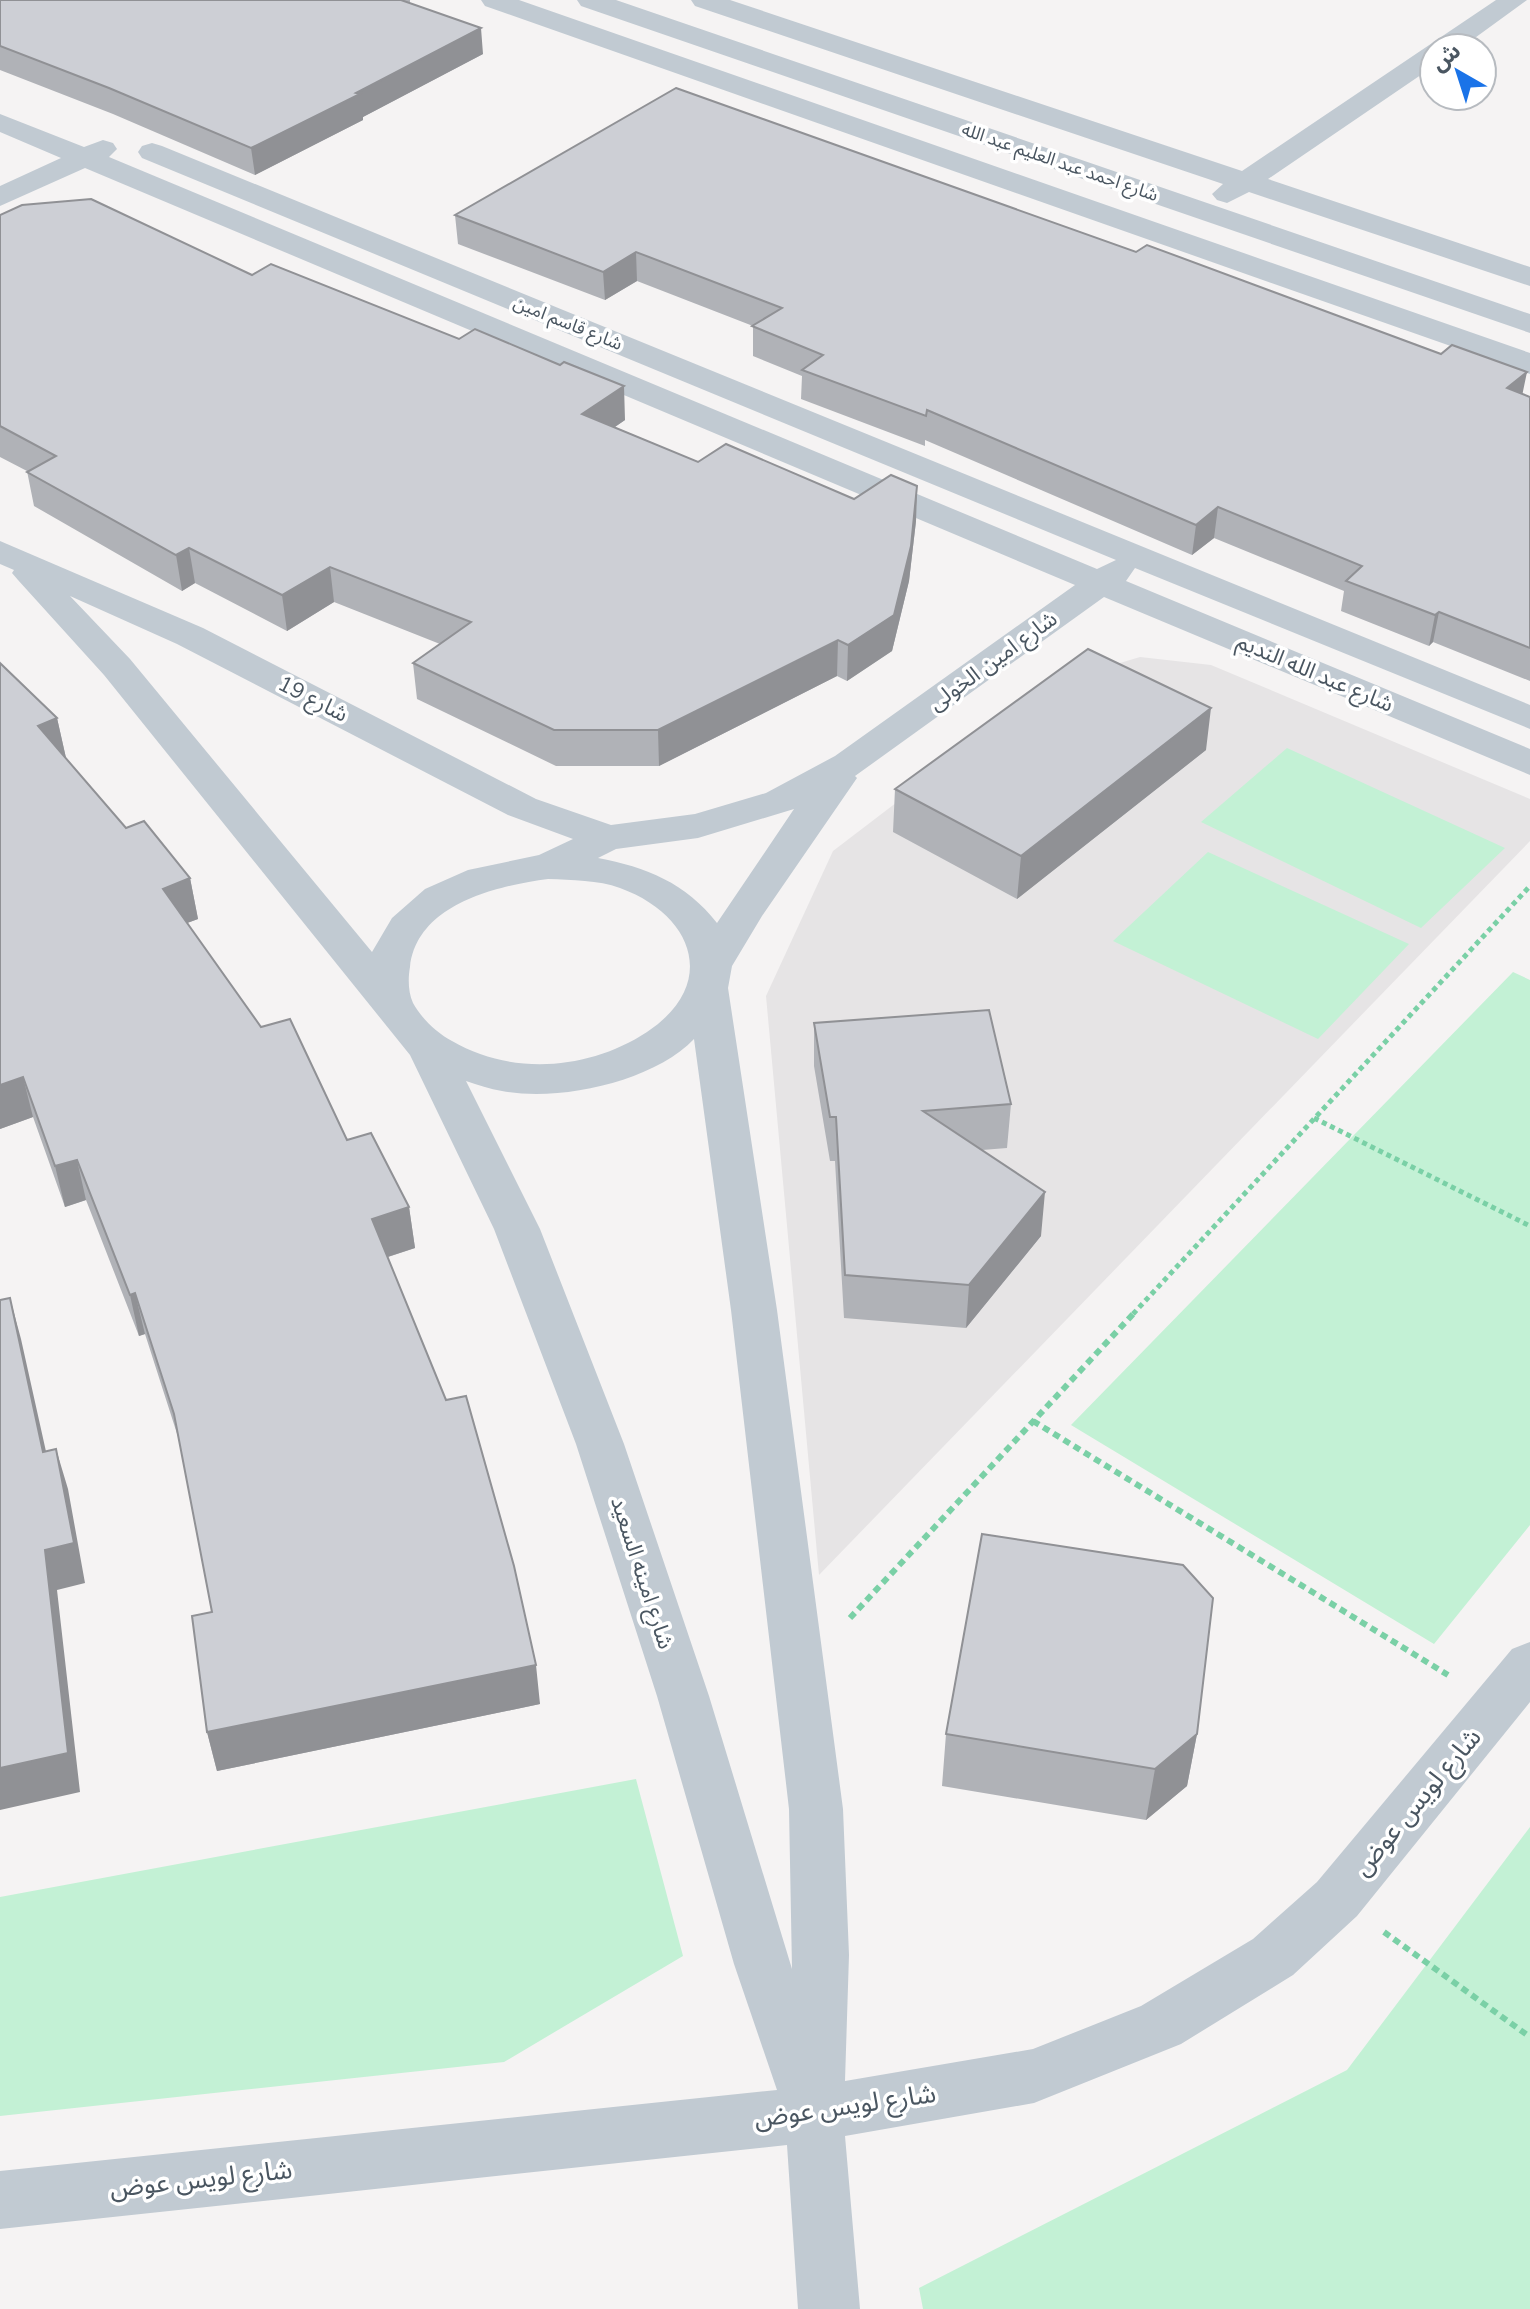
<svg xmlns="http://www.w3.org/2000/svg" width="1530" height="2309" font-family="'Nunito Sans','Noto Sans Arabic',sans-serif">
<rect width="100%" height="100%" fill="#f5f3f3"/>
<!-- education -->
<path fill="#e6e4e5" d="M1140 657 1211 665 1530 799V841L819 1575 766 996 833 851 1053 683Z"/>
<!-- green -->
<path fill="#c3f1d5" d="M1287 748 1505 848 1421 928 1201 822Z
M1208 852 1409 944 1318 1039 1113 941Z
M1513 972 1530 980V1525L1434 1644 1071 1425Z
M636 1779 683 1956 504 2062 0 2116V1897Z
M1530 1827V2309H923L919 2288 1347 2070Z"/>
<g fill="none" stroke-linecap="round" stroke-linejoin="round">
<!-- path-far1 -->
<path stroke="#7ad0a6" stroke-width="5" stroke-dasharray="5 4" stroke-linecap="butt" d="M1314 1118 1530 1226
M1133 1314 1530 886"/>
<!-- path -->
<path stroke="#7ad0a6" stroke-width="6" stroke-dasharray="7 5" stroke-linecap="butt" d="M1033 1421 1448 1675
M850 1618 1135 1312
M1384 1932 1530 2037"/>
<!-- minor -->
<path fill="#c1cad2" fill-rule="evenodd" d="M481 0H519L1530 353V374L485 6Z
M577 0H616L1530 314V333L581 6Z
M691 0H730L1242 171 1496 0H1527L1461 48H1434V66L1268 179 1530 267V286L1249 192 1227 203 1217 200 1212 194 1223 184 695 6Z
M0 114 84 147 103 140 113 143 117 149 109 157 1097 569 1116 560 142 158 138 152 142 146 152 143 162 146 1530 705V729L1135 568 1126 581 1530 749V775L1104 597 855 776 857 778 762 916 732 966 728 988 777 1310 843 1809 849 1955 845 2081 1033 2049 1141 2006 1253 1939 1317 1882 1512 1649 1530 1642V1702L1357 1916 1293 1975 1181 2044 1034 2103 845 2136 860 2309H798L787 2145 0 2229V2171L777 2090 734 1964 657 1696 576 1444 494 1229 410 1055 104 675 18 580 12 573 14 570 0 564V541L203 628 536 799 611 825 695 814 766 793 835 756 1075 585 85 168 0 206V186L61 158 0 132ZM70 596 177 644 508 815 573 839 539 855 468 870 425 889 392 918 372 952 130 659ZM794 809 717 923C686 883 646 867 598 858L616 849 698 838ZM548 879C572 880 598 880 620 888 694 915 719 984 647 1032 589 1070 512 1076 452 1041 437 1033 421 1018 413 1003 408 992 408 978 410 967 417 904 497 886 548 879ZM694 1039 731 1310 789 1809 792 1969 709 1696 624 1444 540 1229 466 1081C478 1085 490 1089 502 1091 559 1102 653 1082 694 1039Z"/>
</g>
<!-- wall -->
<path fill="#b0b2b7" d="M0 0H410V4L483 54 363 117V120L255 175 113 114 0 70Z
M0 215 252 275 625 420 615 427 698 462 854 499 917 486 916 521 909 581 892 651 847 681 837 676 659 766H556L417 699 413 663 440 644 334 602 287 631 195 583 182 591 34 506 27 471 0 457Z
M455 215 1522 394 1530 397V681L1433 642 1429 646 1341 611 1344 591 1214 538 1192 555 925 440V446L801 399 802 376 753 356V326L637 281 605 300 458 244Z
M0 663 57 718 66 758 126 828 190 878 198 919 187 923 261 1027 347 1140 409 1207 415 1248 388 1257 540 1704 217 1771 207 1732 212 1612 180 1443 145 1334 139 1336 86 1200 65 1207 33 1117 0 1129Z
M1206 750 1017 899 893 832 895 789Z
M814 1023 1011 1104 1007 1148 982 1150 1041 1236 966 1328 844 1318 835 1161H830L814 1066Z
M946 1734H1197L1187 1786 1146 1820 942 1786Z"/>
<!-- shaded-wall -->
<path fill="#909195" d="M481 28 483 54 363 117V120L255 175 251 148Z
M636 252 637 281 605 300 603 272Z
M1527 372 1521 401 1507 388Z
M624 386 625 420 584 448 582 414Z
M917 486 916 521 909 581 892 651 847 681 848 645Z
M1218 507 1214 538 1192 555 1196 525Z
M189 548 195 583 182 591 176 555Z
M330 567 334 602 287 631 282 595Z
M1439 612 1433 642 1429 646 1435 615Z
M838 640 837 676 659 766 658 730Z
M1211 708 1206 750 1017 899 1021 856Z
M57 718 66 758 38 726Z
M190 878 198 919 171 929 163 889Z
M23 1077 33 1117 0 1129V1085Z
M77 1160 86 1200 65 1207 55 1166Z
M1045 1192 1041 1236 966 1328 969 1285Z
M409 1207 415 1248 378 1260 372 1219Z
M135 1293 145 1334 139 1336 130 1295Z
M10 1298 21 1339 55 1492 43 1452Z
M56 1449 68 1489 85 1583 57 1590 80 1792 0 1810V1768Z
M536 1665 540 1704 217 1771 207 1732Z
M1197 1734 1187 1786 1146 1820 1155 1769Z"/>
<!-- building -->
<path fill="#cdcfd5" stroke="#909195" stroke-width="2" d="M0 0H401L481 28 356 93 360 94 251 148 109 88 0 46Z
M676 88 1136 252 1147 245 1441 354 1452 345 1527 372 1507 388 1530 397V648L1439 612 1435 615 1346 581 1362 566 1218 507 1196 525 927 410 926 416 802 370 823 355 752 326 782 308 636 252 603 272 455 215Z
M91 199 252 275 271 264 459 339 475 329 560 365 564 362 624 386 582 414 698 462 726 444 854 499 891 475 917 486 911 546 894 615 848 645 838 640 658 730H554L413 663 471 622 330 567 282 595 189 548 176 555 27 472 56 456 0 426V215L22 205Z
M1088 649 1211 708 1021 856 895 789Z
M0 663 57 718 38 726 126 828 144 821 190 878 163 889 261 1027 290 1019 347 1140 371 1133 409 1207 372 1219 446 1400 466 1396 514 1566 536 1665 207 1732 192 1616 212 1612 174 1414 135 1293 130 1295 77 1160 55 1166 23 1077 0 1085Z
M989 1010 1011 1104 923 1111 1045 1192 969 1285 845 1275 836 1117H830L814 1023Z
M10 1298 43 1452 56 1449 74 1543 45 1550 68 1753 0 1768V1300Z
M982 1534 1183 1565 1213 1598 1197 1734 1155 1769 946 1734Z"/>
<g text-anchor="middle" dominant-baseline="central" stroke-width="7" stroke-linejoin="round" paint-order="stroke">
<!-- far-street labels -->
<g font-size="18" fill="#4a5661" stroke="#fff">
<text transform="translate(1060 162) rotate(19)">شارع احمد عبد العليم عبد الله</text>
<text transform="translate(568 323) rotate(22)">شارع قاسم امين</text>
</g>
<!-- street labels -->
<g font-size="22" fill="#4a5661" stroke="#fff">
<text transform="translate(993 661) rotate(-36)">شارع امين الخولى</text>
<text transform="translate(1315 673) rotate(23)">شارع عبد الله النديم</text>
<text transform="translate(313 699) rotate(27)">شارع 19</text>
<text transform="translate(642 1573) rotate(72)">شارع امينه السعيد</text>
</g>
<!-- near-street labels -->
<g font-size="26" fill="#4a5661" stroke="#fff">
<text transform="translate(1417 1802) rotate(-50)">شارع لويس عوض</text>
<text transform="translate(845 2106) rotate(-8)">شارع لويس عوض</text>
<text transform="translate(201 2179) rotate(-6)">شارع لويس عوض</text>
</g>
</g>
<!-- north arrow -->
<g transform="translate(1458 72) rotate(321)"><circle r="38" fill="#ffffff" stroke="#b7bbc0" stroke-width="2"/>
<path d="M0-6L14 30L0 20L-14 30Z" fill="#1a73e8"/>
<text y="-12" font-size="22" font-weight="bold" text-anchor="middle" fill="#4a5661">ش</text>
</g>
</svg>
